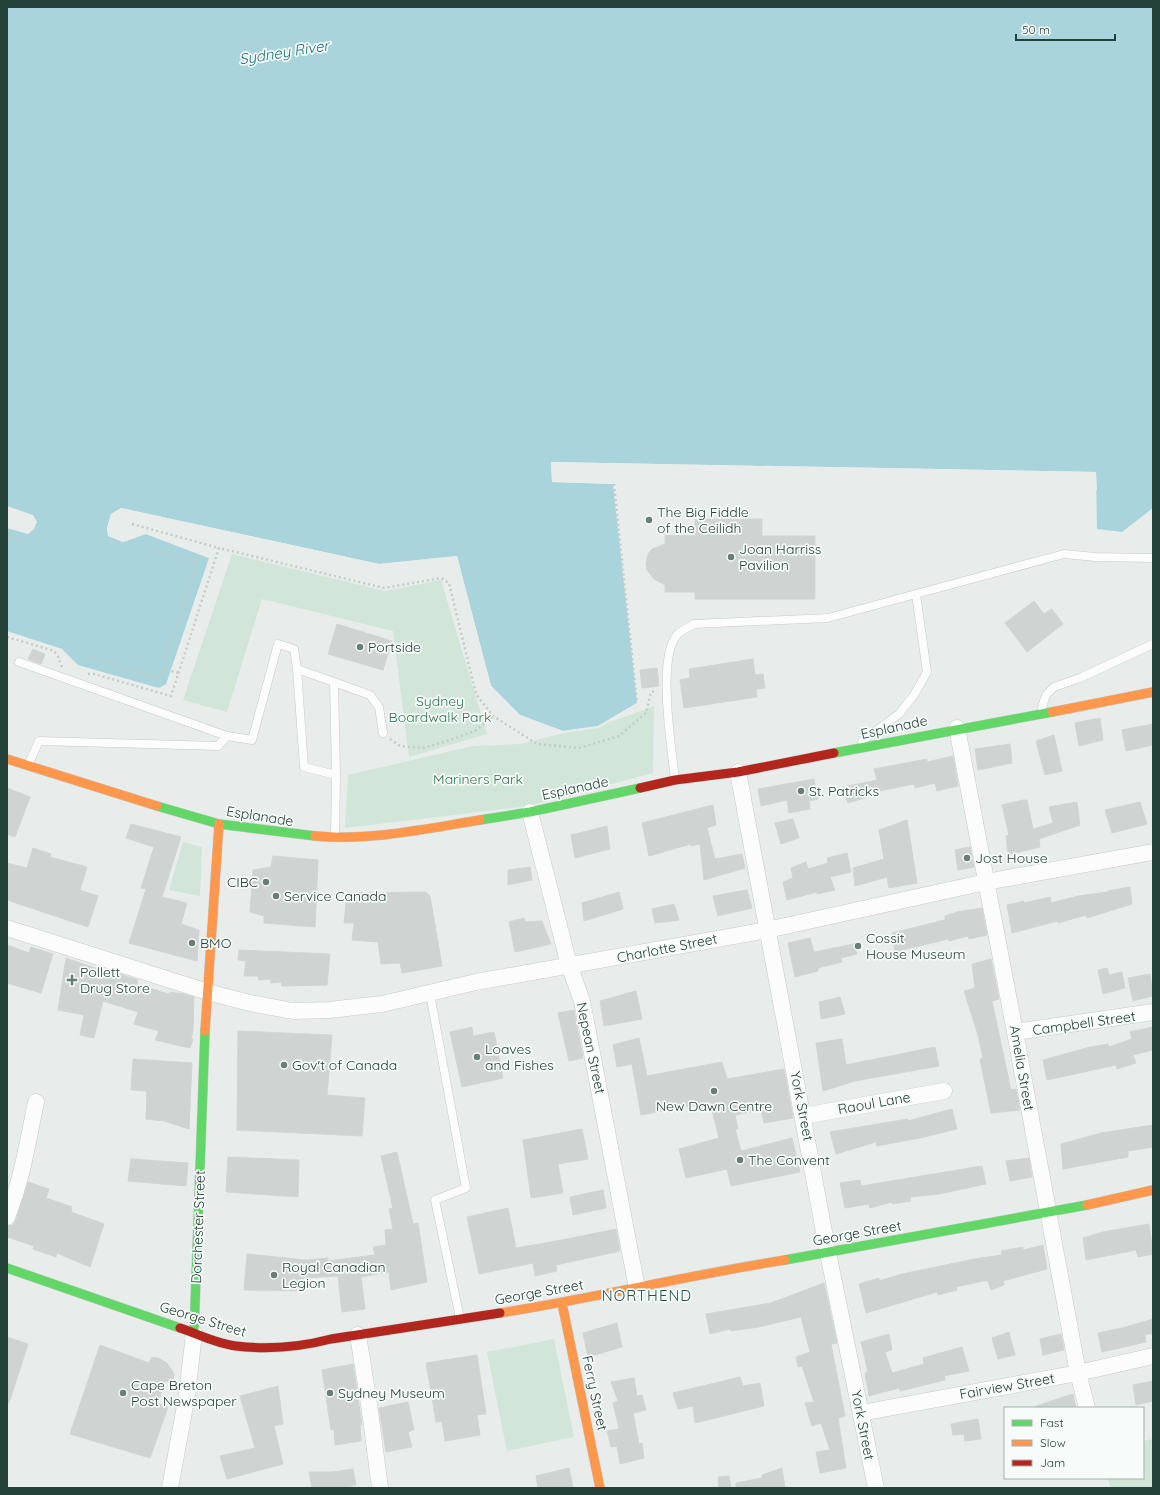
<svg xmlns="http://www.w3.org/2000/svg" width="1160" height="1495" font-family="Quicksand,sans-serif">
<rect width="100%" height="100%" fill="#e8edeb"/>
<!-- green -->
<path fill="#d1e6d8" d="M232 554 385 591 441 580 487 734 409 757 393 631 262 599 227 712 183 700Z
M654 706 653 773 528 806 345 828 348 775 473 746 520 744 616 720Z
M183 842 202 847 200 896 169 890Z
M554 1339 574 1437 507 1451 487 1352Z
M1153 1439V1488H1110L1108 1478H1143V1441Z"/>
<!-- water -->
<path fill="#a9d4db" d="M7 7H1153V508L1122 532 1097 529 1096 472 551 462 552 482 613 484 637 703 598 726 563 731 520 715 491 686 457 556 379 564 121 508 111 514 107 528 108 536 123 542 146 534 209 558 166 684 159 688 78 665 62 649 7 631V528L28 534 34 529 37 522 33 515 7 506Z"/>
<!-- pier -->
<path fill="#e8edeb" d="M551 462 1096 472 1097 490H1095L1094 474 553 464 554 480 614 482 616 484 552 482Z
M121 508 379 564 457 556 491 686 520 715 563 731 598 726 637 703 639 704 599 728 563 733 519 717 489 687 455 558 379 566 122 510 113 515 109 529 110 535 123 540 147 532 210 556 209 558 146 534 123 542 108 536 107 528 111 514Z"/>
<!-- building -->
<path fill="#cfd4d2" stroke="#d1d6d4" d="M695 519H762V536H815V599H695V592H665V585L654 579 647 570 646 564 648 554 652 549 665 544V535L695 536Z
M1034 601 1044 614 1052 609 1063 624 1027 652 1005 623Z
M337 624 392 641 383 670 328 654Z
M33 649 45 654 41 664 28 659Z
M753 659 755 675 763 674 765 688 756 689 757 697 684 708 680 680 690 678 689 669Z
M657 668 659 686 642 688 640 670Z
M1100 718 1103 740 1079 746 1075 723Z
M1153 724V745L1126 751 1122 730Z
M1054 735 1062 771 1045 775 1036 741Z
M1010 744 1012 763 978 770 975 749Z
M953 756 958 786 937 791 935 783 915 788 914 784 870 793 871 796 848 803 843 787 877 780 874 769 927 759V762Z
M814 779 818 799 809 801 810 809 789 813 787 800 761 806 758 789Z
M7 788 30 797 15 837 7 834Z
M1023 800H1027L1033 829 1053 823 1049 807 1077 802 1080 825 1039 839 1040 847 1008 855 1006 836 1009 835 1002 805Z
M1140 802 1147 824 1112 833 1105 810Z
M713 805 716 825 707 828 715 859 742 854 745 868 704 880 700 844 691 846V844L649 856 642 823Z
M793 819 799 838 781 844 775 823Z
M907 820 917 883 889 888 887 877 855 886 853 868 884 859 879 830Z
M131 824 181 837 162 897 187 903 181 924 199 930 197 961 129 943 146 889 141 888 154 847 126 838Z
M607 826 610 849 575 858 571 835Z
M970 847 974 867 958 870 955 850Z
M33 848 51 854 50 857 87 867 80 890 98 896 88 927 7 900V863L27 868Z
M847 853 851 872 830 877 835 890 817 894V892L787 900 783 882 793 878 791 868 806 862 808 869 828 863 827 858Z
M273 856 318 860 315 927 264 923V916L250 912 253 870 271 867Z
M530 867 532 880 508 885V870Z
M1130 887 1132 904 1087 918 1086 915 1058 923V921L1012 933 1007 905 1024 901V903L1050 897 1051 903 1078 896 1108 892V891Z
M747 890 752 908 718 916 713 896Z
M417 892H426L430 896 442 966 402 973 400 963 381 964 378 942 352 940 354 923H344L347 893Z
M619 892 623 909 584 921 582 903Z
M674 904 679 920 655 923 652 909Z
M982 908 987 935 969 939 968 936 949 941 948 939 895 952 892 933 945 920V916L957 912Z
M524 918 525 922 542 921 551 944 515 952 509 922Z
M810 938 814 952 854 944 857 954 841 958 842 962 818 968V971L795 977 788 943Z
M7 945 29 953 31 947 53 954 41 993 7 983Z
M239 950 330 954 327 985 282 986 281 982 271 983 270 979 259 980 258 976H244L246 961 238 960Z
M66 958 115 975 116 973 138 980 137 984 169 994 170 992 184 994 194 997 193 1031 191 1038 193 1039 190 1048 155 1040 159 1031 134 1024 138 1012 103 1001 94 1038 80 1035 84 1015 58 1010Z
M991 959 999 999 992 1001 1011 1090 1016 1089 1020 1110 991 1113 980 1059 983 1058 978 1035 964 991 975 988 972 964Z
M1107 968 1109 975 1122 972 1125 988 1103 994 1098 970Z
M1150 974 1153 996 1133 1001 1128 978Z
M636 991 642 1019 604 1026 600 1001Z
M840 997 845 1014 821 1019 819 1002Z
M574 1010 583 1058 569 1061 558 1013Z
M472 1027 473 1036 494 1032 503 1078 462 1087 450 1032Z
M1152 1027 1153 1050 1133 1055 1136 1063 1117 1069 1116 1065 1047 1080 1043 1060 1090 1047 1108 1044 1109 1047 1132 1039 1130 1032Z
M238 1031 332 1035 327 1095 365 1098 362 1136 237 1130Z
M639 1038 647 1076 722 1062 727 1079 784 1069 793 1118 764 1123 761 1110 735 1115 738 1129H735L741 1151 792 1138 800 1172 731 1186 727 1169 686 1178 679 1149 719 1138 710 1102 641 1115 632 1064 617 1067 613 1045Z
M842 1039 846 1065 935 1047 939 1066 855 1081 823 1091 816 1043Z
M133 1059 192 1063 189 1129 164 1121 146 1119 147 1091 131 1090Z
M952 1109 957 1129 920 1138 877 1146 876 1142 836 1154 830 1132 908 1119V1121Z
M1153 1125V1147L1128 1151V1157L1063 1169 1061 1144 1101 1133Z
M582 1129 588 1159 558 1164 563 1193 531 1198 523 1140Z
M397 1152 413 1224 418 1223 427 1282 391 1290 389 1272 361 1277 365 1309 342 1312 338 1276 303 1278V1291L244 1290 247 1254 306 1260 328 1258V1261L375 1255 373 1247 386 1245 385 1230 393 1229 389 1209 393 1208 381 1156Z
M228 1157 299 1160 298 1197 226 1192Z
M1029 1158 1032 1177 1010 1181 1006 1161Z
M131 1159 188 1163 186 1186 128 1181Z
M982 1166 986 1184 939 1194 910 1197 911 1201 892 1204V1202L870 1208 869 1204 845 1208 840 1183 860 1180 861 1186Z
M28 1182 49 1189 46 1198 72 1207 71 1212 104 1224 90 1267 57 1253 56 1257 33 1249 34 1246 7 1237V1226L13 1225 16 1220Z
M603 1190 606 1208 573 1215 570 1197Z
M508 1208 516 1248 562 1240 616 1229 620 1251 556 1265 557 1271 535 1276 533 1263 479 1274 467 1217Z
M1149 1224 1153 1254 1138 1257 1136 1250 1086 1260 1083 1238 1103 1232Z
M1043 1245 1047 1269 1003 1281 1004 1285 991 1290 988 1281H983L956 1287 957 1290 938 1295 937 1292 866 1313 859 1284 879 1278V1281L902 1274 974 1259 1002 1255 1001 1251 1023 1247V1250Z
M824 1283 837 1343 831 1344 845 1416 838 1418 846 1468 820 1473 816 1452 830 1450 821 1423 812 1426 805 1403 814 1402 802 1366 798 1367 796 1357 810 1352 801 1317 759 1327 731 1331 730 1329 710 1334 706 1314 771 1303Z
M1153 1319V1333L1145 1335 1146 1342 1102 1352 1098 1333 1122 1328Z
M617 1323 622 1347 588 1357 583 1333Z
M1009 1332 1015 1355 998 1359 992 1338Z
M889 1334 892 1350 885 1352 892 1373 924 1364 923 1358 962 1347 969 1371 944 1376 945 1380 900 1391 899 1388 869 1396 865 1373 868 1372 861 1342Z
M1061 1334 1064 1350 1043 1355 1040 1339Z
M7 1337 28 1344 9 1403H7Z
M100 1345 149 1363 152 1357 158 1358 167 1363 174 1374 173 1383 165 1381 158 1403 168 1407 150 1458 70 1434Z
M477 1355 486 1414 477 1415 480 1435 445 1441 442 1421 436 1422 426 1363Z
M353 1364 362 1425H360L361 1441 335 1445 334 1429 331 1430 322 1370Z
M740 1377 743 1386 760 1383 764 1406 695 1423 693 1406 678 1409 673 1393Z
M634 1378 637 1396 642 1395 646 1410 633 1413 639 1444 642 1443 644 1458 620 1464 617 1446 611 1447 607 1431 619 1429 613 1403 618 1401 611 1382Z
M1153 1381V1401L1136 1405 1133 1385Z
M278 1386 283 1424 274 1426 283 1464 227 1479 220 1456 255 1448 240 1396Z
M1073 1394 1076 1408H1036V1406Z
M408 1402 414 1430 408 1432 412 1447 386 1452 379 1408Z
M978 1419 981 1439 965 1441 964 1434 953 1435 951 1424Z
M569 1468 573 1488H538L536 1476Z
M782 1468 785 1488H736V1483L762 1478V1475Z
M353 1469 356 1485 342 1488H312L309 1472H333Z
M729 1476 731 1488H719L718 1477Z"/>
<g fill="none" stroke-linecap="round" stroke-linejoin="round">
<defs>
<path id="lane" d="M916 594 1064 554 1095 557 1153 558
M19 662 227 736 252 740 278 644 294 649 297 669 334 682
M297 669 304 767 336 775 335 837
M1043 712 1042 707 1046 695 1054 687 1080 678 1153 644
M28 765 39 741 218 746 227 736
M336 775 334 682 370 695 379 707 383 733
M675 780C672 750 656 655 678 634 682 630 689 627 694 624L828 618 916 594 927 672 914 695 899 714 862 741
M430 994 466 1188 435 1200 460 1318"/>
<path id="street" d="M957 728 1015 1032 1078 1373 1087 1408
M738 772 828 1253 876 1488
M530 812 569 965 582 1001 637 1288
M7 928 211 993 250 1003 293 1011 329 1010 382 1004 476 982 767 930 986 882 1153 852
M1015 1032 1153 1012
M803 1116 944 1091
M7 1217C22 1180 28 1141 36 1102
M358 1335 369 1404 380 1488
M861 1413 1078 1373 1153 1356
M170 1488 187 1395 194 1333"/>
<path id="fast" d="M834 753 1052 712
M157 806 219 824 315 836
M480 820 530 812 640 788
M785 1260 1087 1205
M7 1268 180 1328
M194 1333 205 1031"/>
<path id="slow" d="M1052 712 1153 692
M7 759 157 806
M315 836C370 841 425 829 480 820
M205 1031 219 824
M1087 1205 1153 1190
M562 1303 600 1488
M500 1313C595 1298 689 1275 785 1260"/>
<path id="jam" d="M640 788 675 780 738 772 834 753
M180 1328C198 1334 217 1344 236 1346 268 1350 300 1347 331 1339L500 1313"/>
</defs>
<!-- lane casing -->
<use href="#lane" stroke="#c5cac8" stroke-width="9"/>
<!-- street casing -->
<use href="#street" stroke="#c5cac8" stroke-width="17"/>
<!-- fast casing -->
<use href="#fast" stroke="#c3cbc8" stroke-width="10"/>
<!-- slow casing -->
<use href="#slow" stroke="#c3cbc8" stroke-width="10"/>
<!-- jam casing -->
<use href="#jam" stroke="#c3cbc8" stroke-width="10"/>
<!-- path -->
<path stroke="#c3ccca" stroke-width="2.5" stroke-dasharray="2 3" stroke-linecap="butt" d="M614 484 637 703
M132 524 219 548
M7 537 22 541
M7 637 51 650 57 654 62 667
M93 658 159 679 197 562 152 549
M162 668 178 673
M88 674H94L171 696 219 548 384 588 441 578 449 583 476 694 493 716 537 744 579 748 619 736 646 713 651 692 657 691
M390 739 400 746 423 748 444 742 475 731 493 716"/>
<!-- lane -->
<use href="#lane" stroke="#fcfcfc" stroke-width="8"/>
<!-- street -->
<use href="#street" stroke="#fcfcfc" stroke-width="16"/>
<!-- fast -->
<use href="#fast" stroke="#63d668" stroke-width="9"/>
<!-- slow -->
<use href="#slow" stroke="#ff974d" stroke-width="9"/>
<!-- jam -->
<use href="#jam" stroke="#b3261e" stroke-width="9"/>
</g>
<!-- markers -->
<g fill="#697e78" stroke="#f7fbf9" stroke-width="1.5">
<circle cx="649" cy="520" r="4"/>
<circle cx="731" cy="557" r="4"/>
<circle cx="360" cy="647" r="4"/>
<circle cx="801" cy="791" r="4"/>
<circle cx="967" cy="858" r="4"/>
<circle cx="266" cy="882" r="4"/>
<circle cx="276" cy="896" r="4"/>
<circle cx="192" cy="943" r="4"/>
<circle cx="858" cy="946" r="4"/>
<path d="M70 974h4v4h4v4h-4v4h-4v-4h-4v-4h4z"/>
<circle cx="477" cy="1057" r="4"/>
<circle cx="284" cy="1065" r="4"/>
<circle cx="714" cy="1091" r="4"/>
<circle cx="740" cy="1160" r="4"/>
<circle cx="274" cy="1275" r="4"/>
<circle cx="123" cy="1393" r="4"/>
<circle cx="330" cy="1393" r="4"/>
</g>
<g text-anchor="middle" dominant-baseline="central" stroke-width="3.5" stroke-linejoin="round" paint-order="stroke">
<!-- poi labels -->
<g font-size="14" fill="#24423a" stroke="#f7fbf9" text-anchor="start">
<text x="657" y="512">The Big Fiddle<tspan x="657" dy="16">of the Ceilidh</tspan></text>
<text x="739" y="549">Joan Harriss<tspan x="739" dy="16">Pavilion</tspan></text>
<text x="368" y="647">Portside</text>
<text x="809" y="791">St. Patricks</text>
<text x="975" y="858">Jost House</text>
<text x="258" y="882" text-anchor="end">CIBC</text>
<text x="284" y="896">Service Canada</text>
<text x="866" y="938">Cossit<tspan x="866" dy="16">House Museum</tspan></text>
<text x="200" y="943">BMO</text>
<text x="80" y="972">Pollett<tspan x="80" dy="16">Drug Store</tspan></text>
<text x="485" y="1049">Loaves<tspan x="485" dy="16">and Fishes</tspan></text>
<text x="292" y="1065">Gov't of Canada</text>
<text x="714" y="1106" text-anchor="middle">New Dawn Centre</text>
<text x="748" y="1160">The Convent</text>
<text x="282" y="1267">Royal Canadian<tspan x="282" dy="16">Legion</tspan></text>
<text x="131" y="1385">Cape Breton<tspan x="131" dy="16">Post Newspaper</tspan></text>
<text x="338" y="1393">Sydney Museum</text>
</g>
<!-- park labels -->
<g font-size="14" fill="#2d7a4b" stroke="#f7fbf9">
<text x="440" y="701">Sydney<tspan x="440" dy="16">Boardwalk Park</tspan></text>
<text x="478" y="779">Mariners Park</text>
</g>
<!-- street labels -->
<g font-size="14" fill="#24423a" stroke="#f7fbf9">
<text transform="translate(894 727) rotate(-12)">Esplanade</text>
<text transform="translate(575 788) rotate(-12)">Esplanade</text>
<text transform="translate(260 816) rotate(9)">Esplanade</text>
<text transform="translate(667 948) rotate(-11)">Charlotte Street</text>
<text transform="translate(1084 1023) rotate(-8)">Campbell Street</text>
<text transform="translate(591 1048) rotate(78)">Nepean Street</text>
<text transform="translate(1022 1068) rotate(80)">Amelia Street</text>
<text transform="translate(874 1103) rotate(-10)">Raoul Lane</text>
<text transform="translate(802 1106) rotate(79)">York Street</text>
<text transform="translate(198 1227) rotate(-88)">Dorchester Street</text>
<text transform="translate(857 1233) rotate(-10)">George Street</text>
<text transform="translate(539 1292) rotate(-10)">George Street</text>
<text transform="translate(203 1319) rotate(17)">George Street</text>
<text transform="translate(1007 1386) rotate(-10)">Fairview Street</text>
<text transform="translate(595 1393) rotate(78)">Ferry Street</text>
<text transform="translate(863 1425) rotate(79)">York Street</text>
</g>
<!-- water labels -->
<g font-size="15" font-style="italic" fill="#1c6f80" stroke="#f7fbf9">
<text transform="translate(284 52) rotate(-9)">Sydney River</text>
</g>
<!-- neighbourhood labels -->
<g font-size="15" letter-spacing="1" fill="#1f5548" stroke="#f7fbf9">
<text x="647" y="1295">NORTHEND</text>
</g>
</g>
<!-- border -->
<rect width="1160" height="1495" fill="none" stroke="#24423a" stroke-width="16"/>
<!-- legend -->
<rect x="1004" y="1407" width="140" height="72" fill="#f7fbf9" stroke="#a3b1ad"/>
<rect x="1012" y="1420" width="20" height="6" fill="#63d668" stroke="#a3b1ad"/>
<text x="1040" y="1427" font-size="12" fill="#24423a">Fast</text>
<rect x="1012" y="1440" width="20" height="6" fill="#ff974d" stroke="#a3b1ad"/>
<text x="1040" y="1447" font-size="12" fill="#24423a">Slow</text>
<rect x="1012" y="1460" width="20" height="6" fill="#b3261e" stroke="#a3b1ad"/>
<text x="1040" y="1467" font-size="12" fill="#24423a">Jam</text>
<!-- scale -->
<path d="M1016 34v6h99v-6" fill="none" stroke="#24423a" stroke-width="2"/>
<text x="1022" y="34" font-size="12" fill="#24423a" stroke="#f7fbf9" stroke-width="3" paint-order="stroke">50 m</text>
</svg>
